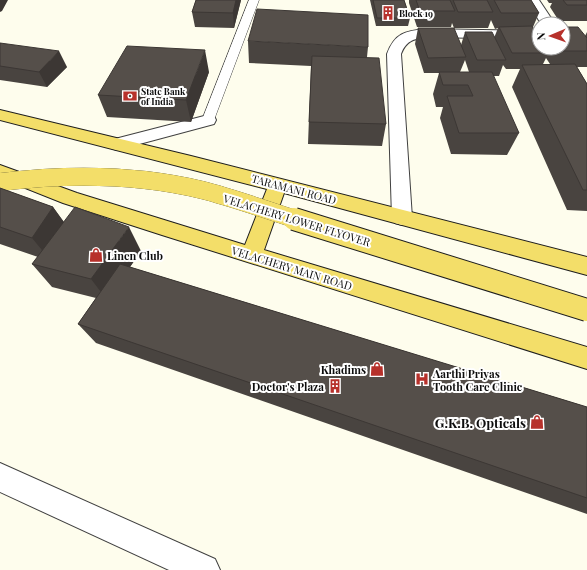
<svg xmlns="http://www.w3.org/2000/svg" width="587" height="570" font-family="'Playfair Display',serif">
<rect width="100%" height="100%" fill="#fefded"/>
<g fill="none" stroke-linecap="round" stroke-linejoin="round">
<defs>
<path id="lane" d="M249 0H259L214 120 212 123H204L202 120Z"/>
<path id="street" d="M527 0H539L555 24H541Z
M426 29 539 31V39L426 37C413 39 406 41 401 54L412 218 409 223 402 225 395 223 392 218 387 54C395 33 405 31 426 29Z
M208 115 214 116 216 120 214 124 117 150 111 148 108 144 111 140Z
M0 463 215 559 220 570H169L0 492Z"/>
<path id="primary" d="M0 110 191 156 587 257V275L284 193 264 250 587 347V369L162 235 63 203 0 178V165L77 193 245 245 267 189 0 120Z"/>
</defs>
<!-- lane casing -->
<use href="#lane" stroke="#404040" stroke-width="1"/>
<!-- street casing -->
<use href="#street" stroke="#404040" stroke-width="2"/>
<!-- primary casing -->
<use href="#primary" stroke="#1e1e1e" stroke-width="2"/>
<!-- lane -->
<use href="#lane" fill="#fff" fill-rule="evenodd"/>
<!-- street -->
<use href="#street" fill="#fff" fill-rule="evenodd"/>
<!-- primary -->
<use href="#primary" fill="#f3de69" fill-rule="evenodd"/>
<defs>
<path id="primary-bridge-far1" d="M0 182C67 174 136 174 202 190 234 198 266 210 298 220"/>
<path id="primary-bridge" d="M294 219 587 310"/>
</defs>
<!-- primary-bridge-far1 casing -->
<use href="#primary-bridge-far1" stroke="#1e1e1e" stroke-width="18" stroke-linecap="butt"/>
<!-- primary-bridge casing -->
<use href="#primary-bridge" stroke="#1e1e1e" stroke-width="24" stroke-linecap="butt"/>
<!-- primary-bridge-far1 -->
<use href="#primary-bridge-far1" stroke="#f3de69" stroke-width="18"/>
<!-- primary-bridge -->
<use href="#primary-bridge" stroke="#f3de69" stroke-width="22"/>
</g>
<!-- wall -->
<path fill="#494440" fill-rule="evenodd" d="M196 0H241L234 28 195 27 192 12Z
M370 0H404L410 18 408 26H376Z
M409 0H531L539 13 533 27 539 48H563L585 36 587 32V67H577L587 84V211L567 210 512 87 520 69H506L503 65 499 76H493L519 133 507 155 451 154 440 118 443 107H436L433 94 439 73H424L415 44 418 28 461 45 465 32 494 38 498 28 495 29 491 20 488 28H454L452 23 451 27H417L409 3ZM546 58 550 64H543ZM465 60 469 72H460Z
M547 0H587V21H559L550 7 552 3H549Z
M248 41 368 47 367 57 386 124 382 146 308 144 311 66 249 63Z
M0 43 67 67 47 87 0 80Z
M209 72 191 122 107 117 98 95Z
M0 188 53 207 64 222 141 251 130 267 587 407V514L96 343 78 324 96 298 52 287 32 264 38 257 0 244Z"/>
<!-- shaded-wall -->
<path fill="#3c3734" d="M0 0H8L2 11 0 12Z
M236 0H241L234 28 233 13Z
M205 50 209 72 191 122 186 100Z
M59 51 67 67 47 87 39 72Z
M53 207 70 231 51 261 32 238Z
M129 227 141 251 107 300 91 279Z"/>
<!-- building -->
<path fill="#554f4a" stroke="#3c3734" d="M196 0H236L233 13 192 12Z
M373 0H404L410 18H377Z
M416 0H450L455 11H420Z
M453 0H487L493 12H458Z
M494 0H531L539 13H501Z
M563 0H587V5H567Z
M257 9 368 15V47L248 41Z
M532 26 539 38V48H545L549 53H512L499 27Z
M563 27H578L587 38V51H560L558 48H563Z
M418 28H454L466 57 428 58Z
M465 32H492L506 60H477Z
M0 43 59 51 39 72 0 66Z
M127 46 205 50 186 100 98 95Z
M312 56 379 58 386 124 309 122Z
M575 64 587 84V190H583L522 65Z
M439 72H492L519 133H459L447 96H473L468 85H443Z
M0 188 53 207 32 238 0 227Z
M75 207 129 227 91 279 32 264Z
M120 264 587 407V498L78 324Z"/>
<!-- icons -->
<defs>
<symbol id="building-bare" viewBox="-9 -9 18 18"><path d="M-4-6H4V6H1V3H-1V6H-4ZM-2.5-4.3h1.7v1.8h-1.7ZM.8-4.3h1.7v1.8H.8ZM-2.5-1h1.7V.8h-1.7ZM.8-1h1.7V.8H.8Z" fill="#b7312b" stroke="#fff" stroke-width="2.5" paint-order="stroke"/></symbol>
<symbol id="bank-bare" viewBox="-9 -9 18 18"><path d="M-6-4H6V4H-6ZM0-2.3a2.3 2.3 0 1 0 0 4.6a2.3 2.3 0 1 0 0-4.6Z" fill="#b7312b" stroke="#fff" stroke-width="2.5" paint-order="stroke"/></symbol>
<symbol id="shop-bare" viewBox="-9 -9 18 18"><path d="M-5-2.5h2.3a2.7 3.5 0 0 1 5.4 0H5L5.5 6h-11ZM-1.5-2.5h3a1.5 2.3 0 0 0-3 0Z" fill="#b7312b" stroke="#fff" stroke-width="2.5" paint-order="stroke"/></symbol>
<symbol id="hospital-bare" viewBox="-9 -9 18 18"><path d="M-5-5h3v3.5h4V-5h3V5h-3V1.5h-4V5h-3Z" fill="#b7312b" stroke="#fff" stroke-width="2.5" paint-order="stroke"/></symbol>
</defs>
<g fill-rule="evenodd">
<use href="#building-bare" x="378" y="3" width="20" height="20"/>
<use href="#bank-bare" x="120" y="86" width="20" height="20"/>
<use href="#shop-bare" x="86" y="245" width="20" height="20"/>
<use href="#shop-bare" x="367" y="359" width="20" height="20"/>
<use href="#hospital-bare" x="412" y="369" width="20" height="20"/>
<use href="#building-bare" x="325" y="376" width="20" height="20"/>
<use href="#shop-bare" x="527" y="412" width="20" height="20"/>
</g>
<g text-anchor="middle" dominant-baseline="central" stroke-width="4" stroke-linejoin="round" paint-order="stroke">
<!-- far-poi labels -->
<g font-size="9" font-weight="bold" fill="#0d0d0d" stroke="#fff" text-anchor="start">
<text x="399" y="13">Block 19</text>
<text x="141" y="91">State Bank<tspan x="141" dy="10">of India</tspan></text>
</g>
<!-- street labels -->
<g font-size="11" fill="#0d0d0d" stroke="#fff">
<text transform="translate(294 189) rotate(15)">TARAMANI ROAD</text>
<text transform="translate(297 220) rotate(17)">VELACHERY LOWER FLYOVER</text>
<text transform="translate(292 268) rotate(17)">VELACHERY MAIN ROAD</text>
</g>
<!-- poi labels -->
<g font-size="11" font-weight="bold" fill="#0d0d0d" stroke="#fff" text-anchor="start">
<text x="107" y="255">Linen Club</text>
<text x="366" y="369" text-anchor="end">Khadims</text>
<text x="433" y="373">Aarthi Priyas<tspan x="433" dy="13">Tooth Care Clinic</tspan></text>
<text x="324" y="386" text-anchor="end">Doctor's Plaza</text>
</g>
<!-- near-poi labels -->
<g font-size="13" font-weight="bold" fill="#0d0d0d" stroke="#fff" text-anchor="end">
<text x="526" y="422">G.K.B. Opticals</text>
</g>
</g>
<!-- north arrow -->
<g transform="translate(551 36) rotate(268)"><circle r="19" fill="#ffffff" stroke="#9e9e9e"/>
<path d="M0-3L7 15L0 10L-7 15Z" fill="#b7312b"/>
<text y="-6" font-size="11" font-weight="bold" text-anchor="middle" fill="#0d0d0d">N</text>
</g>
</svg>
